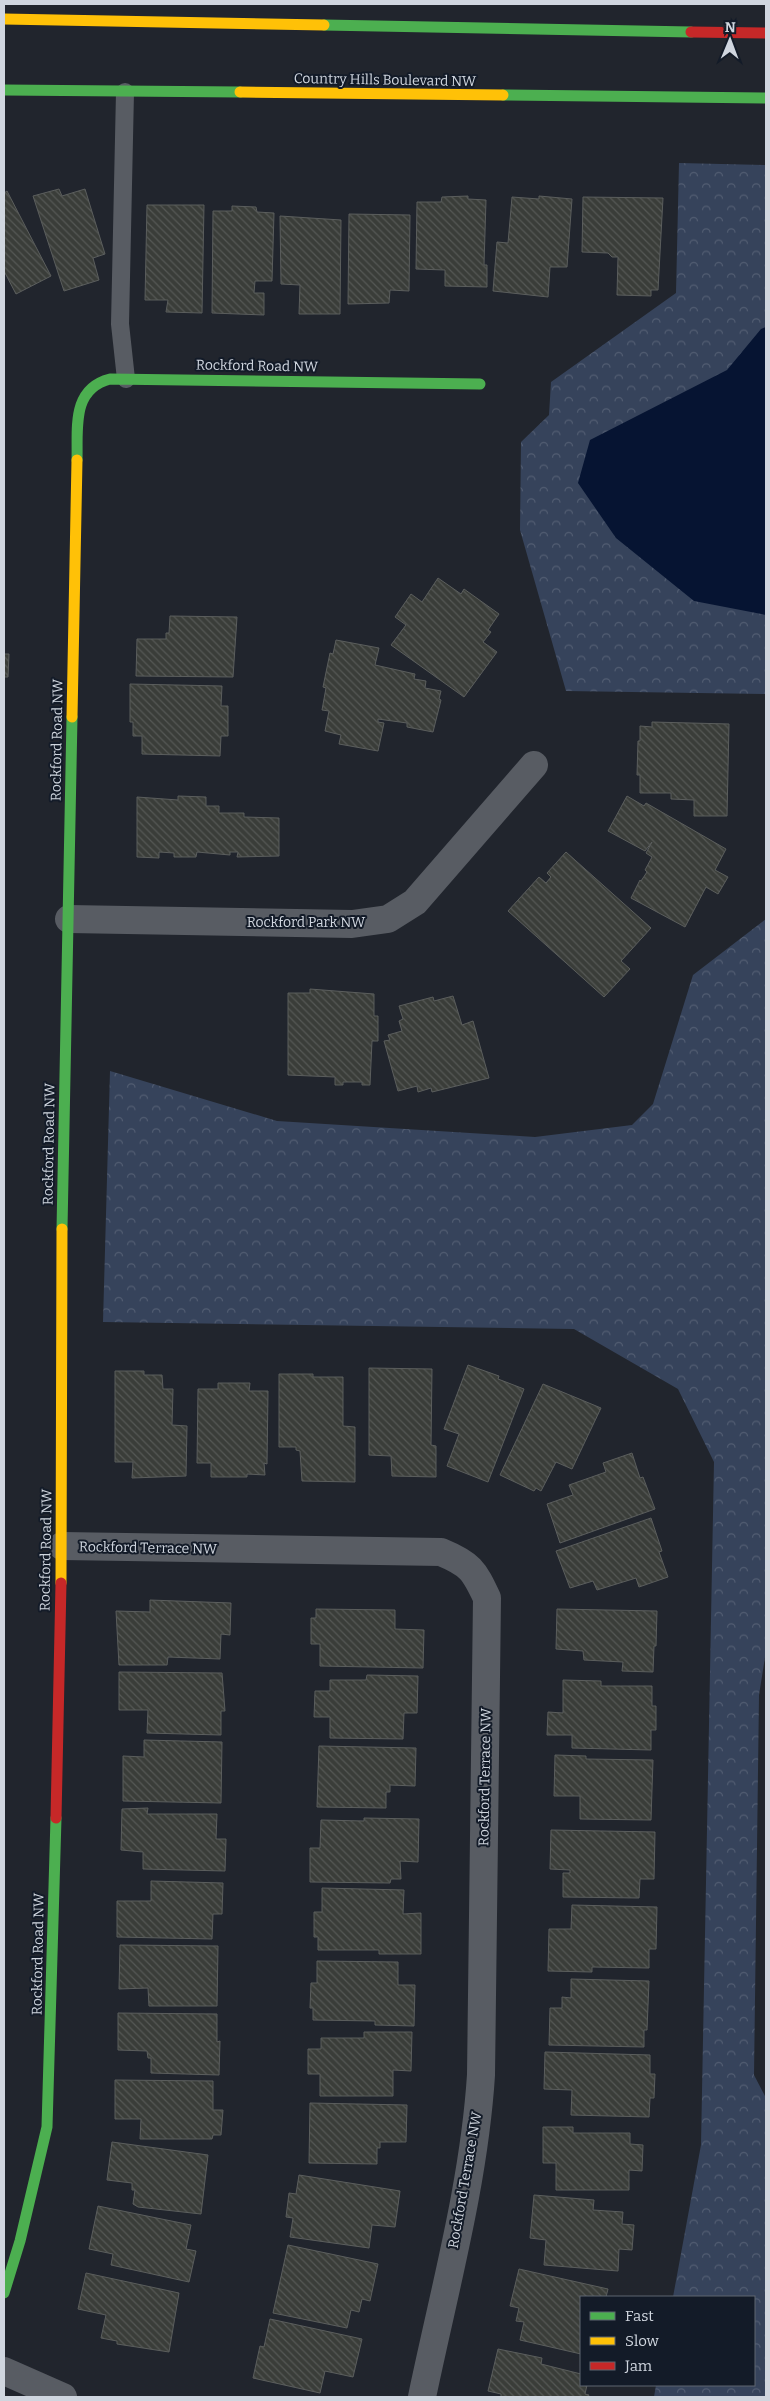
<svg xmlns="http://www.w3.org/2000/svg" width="770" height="2401" font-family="Bitter,serif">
<defs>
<pattern id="park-crowns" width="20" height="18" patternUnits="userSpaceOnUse" patternTransform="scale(1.25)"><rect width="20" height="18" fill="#36435b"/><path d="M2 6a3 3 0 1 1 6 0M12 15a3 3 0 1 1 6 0" fill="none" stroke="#525d72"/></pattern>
<pattern id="building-back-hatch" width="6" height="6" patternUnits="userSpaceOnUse" patternTransform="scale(1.25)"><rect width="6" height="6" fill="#3a3d39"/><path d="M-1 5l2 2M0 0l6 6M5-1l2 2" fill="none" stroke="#555855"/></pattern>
</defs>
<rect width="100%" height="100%" fill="#21252d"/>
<!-- park -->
<path fill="url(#park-crowns)" d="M679 163 766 165V694L566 691 520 530 521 442 549 415 551 382 676 293Z
M766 919V1651L759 1695 754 2075 766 2098V2397H654L656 2385H754V2297H673L701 2145 714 1462 678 1389 574 1329 103 1322 110 1071 277 1121 535 1137 632 1125 653 1104 693 975Z"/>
<!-- water -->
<path fill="#061432" d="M766 327V615L694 601 616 538 578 483 590 440 727 370 761 329Z"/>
<!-- building -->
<path fill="url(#building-back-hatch)" stroke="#5b5e5d" d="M59 189 62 196 85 189 105 254 93 258 99 280 64 291 33 196Z
M7 191 51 276 16 294 4 271V193Z
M468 196V199L486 200 484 265H487V287L445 286V270L416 269 417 202H441L442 197Z
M539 196 572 199 567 267H550L548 297 493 291 497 242 508 243 512 197 539 199Z
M583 197 663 198 658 290H651V296L617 295 618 257H612L608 253 582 252Z
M147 205H204L202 313 166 312 168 300H145Z
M232 206 256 207 257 212 274 213 272 281H255L254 293H264V315L212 313 213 211H232Z
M349 214 410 215 409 291 390 290 389 303 348 304Z
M280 216 341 220 340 314H299L300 285 281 284Z
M438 578 461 594 464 589 499 614 488 630 491 632 483 642 497 652 464 697 391 645 406 625 395 617 411 594 422 602Z
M170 616 237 617 233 677 136 676 137 639H166V633H169Z
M4 636V654H9L8 677H4Z
M336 640 379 648 375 665 415 674 414 679 426 681 425 688 441 691 439 699 441 700 433 732 407 727V723L378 719V722L384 723 378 751 339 744 341 735 325 731 329 711 322 710 326 688 323 687 330 653 333 654Z
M130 684 222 686 221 706H228V736H221L220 756 142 754V736H133V722H130Z
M652 722 729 724 727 816H694V800L671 799V793H640V775H637L638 741H640V726L652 727Z
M178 796 206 797V806H219V813H244V817L279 818V856L237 857 238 852H230V855L197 852 196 857H174V853L159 852V858L137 857V797L178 800Z
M627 796 644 806 646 803 726 849 715 870 728 877 718 894 706 887 685 927 631 898 640 880 641 881 647 872 645 870 652 857 646 853 652 842 645 851 608 831Z
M566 852 651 928 621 961 630 969 604 997 508 911 539 877 546 883 551 877 547 873Z
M310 989 374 994V1016H378V1041H372L370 1085H362V1082H343V1085H335V1077L288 1075V993H310Z
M453 996 462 1025 473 1021 489 1078 432 1092 431 1088 418 1092 417 1086 398 1091 384 1041 390 1040 388 1035 402 1031 399 1021 403 1019 399 1006 433 997 434 1001Z
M468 1365 499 1376 498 1379 524 1389 488 1482 447 1466 459 1434 444 1429Z
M369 1368 432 1369 431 1445 436 1446V1477L392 1476 391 1456 369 1455Z
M115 1371H144V1375H162L163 1389H173L172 1425 187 1426 186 1476 132 1478 133 1462H115Z
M279 1374H313V1377H343V1426L355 1427V1482L302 1481 300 1451 296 1450V1447H279Z
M218 1383H250L249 1391H268L267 1464 264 1463 265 1475 247 1474V1477H211V1463H197L198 1389H218Z
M543 1384 601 1408 572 1469 556 1462 541 1491 536 1488 534 1491 500 1475Z
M632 1453 640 1478 643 1477 655 1509 560 1543 547 1504 573 1495 569 1485 606 1472 603 1463Z
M651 1518 662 1551 659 1552 668 1577 639 1587 636 1578 597 1590 593 1581 570 1588 556 1551Z
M150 1600 231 1603 230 1635 221 1634 220 1659 168 1657 167 1665H119L116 1611 150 1612Z
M316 1609 395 1610V1629L424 1630 423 1668 320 1666V1644H311V1618H316Z
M557 1609 657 1611 656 1646H654L653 1672 622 1671 623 1662 584 1660 583 1651 556 1649Z
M119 1672 222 1673 225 1711H221V1735L147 1733 148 1710H119Z
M367 1675 418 1676 417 1713H404L403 1739 330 1738V1717H314L315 1691H330V1680H366Z
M563 1680 601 1681V1686H652V1706H656V1730H651V1750L572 1748V1735H547L548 1712 563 1713Z
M144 1740 222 1742 221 1803 123 1801V1756L144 1757Z
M319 1746 416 1748 415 1786 390 1785V1792H386V1808L317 1807Z
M555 1755 586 1756V1759L653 1760 651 1820 580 1819V1796H554Z
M148 1808 147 1814H217L216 1839H226L225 1871 143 1869V1852L121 1850 122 1809Z
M364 1818 419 1819 418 1862 400 1861 401 1879H391L390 1883 310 1882V1848H320L321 1820 364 1821Z
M551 1830 655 1832 654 1879H640L639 1898 563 1897V1873H570V1870L550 1869Z
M151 1881 223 1883 222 1914H213L212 1939 117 1937V1901H151Z
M322 1888 404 1890 403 1914 421 1913V1954H379V1950H318V1937H314V1912H322Z
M572 1905 657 1907 656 1949H649V1968L592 1967V1972L548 1971 549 1929H571Z
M120 1945 218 1946 217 2006H149L148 1988 119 1989Z
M317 1961 398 1962V1985H415L414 2026 375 2025V2021L313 2020V2008H310L311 1983H317Z
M571 1979 649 1981 647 2030H644V2047L549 2045 550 2008H562V1997L571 1998Z
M118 2013 217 2014V2042L220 2041 219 2075 151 2073V2058H148L147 2051 118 2050Z
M364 2032H412L411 2071 393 2070V2096H320V2074H308V2049H321V2038H364Z
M545 2052 650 2055V2074H655L654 2098H650L649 2117 571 2115 572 2090 544 2089Z
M115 2080 213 2081V2110H223L221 2135H213L212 2139H140L141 2119H115Z
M310 2103 407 2105 406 2142H380V2148H377V2164L309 2163Z
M543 2127H573V2133H630V2144L643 2145 642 2171 629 2170V2190H556V2163H543Z
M112 2142 208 2155 201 2214 138 2207 133 2204 135 2190H132V2183L107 2180Z
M299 2175 400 2191 395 2227 372 2225 369 2248 290 2237 293 2218 286 2217 289 2193 296 2194Z
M534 2195 594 2200 593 2210 623 2212 622 2224 634 2225 632 2250 619 2249 618 2271 544 2265 546 2240 530 2238Z
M98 2206 191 2225 186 2249 196 2251 189 2282 111 2265 113 2254 89 2249Z
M288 2245 378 2264 370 2301 362 2299 359 2312 351 2310 347 2328 273 2313Z
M519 2269 608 2289 606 2297H581V2354L520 2340 524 2322 516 2321 519 2308 510 2306Z
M86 2273 179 2293 169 2352 117 2344V2341L101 2338 106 2315 78 2309Z
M270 2319 362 2339 353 2377 325 2371 320 2393 253 2378 260 2346 264 2347Z
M498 2349 542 2358 541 2364 581 2374V2385H587L585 2394 589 2395 588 2397H501V2394L488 2391Z"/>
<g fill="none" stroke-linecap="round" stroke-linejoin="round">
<!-- lane -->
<path stroke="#585c63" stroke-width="18" d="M125 92 120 324 126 379"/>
<!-- street -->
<path stroke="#585c63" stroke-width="28" d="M69 919 352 924 388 919 415 902 534 765
M62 1546 441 1552C470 1564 474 1570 487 1598L481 2075C474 2184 444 2291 422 2397
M4 2371 63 2397"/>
<!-- fast -->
<path stroke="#4caf50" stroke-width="11" d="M324 25 691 32
M4 90 240 92
M503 95 766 98
M77 460C78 429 71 389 110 379L480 384
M62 1229 72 717
M4 2293 20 2241 47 2127 56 1818"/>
<!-- slow -->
<path stroke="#ffc107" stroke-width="11" d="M4 19 324 25
M240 92 503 95
M72 717 77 460
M61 1583 62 1229"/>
<!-- jam -->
<path stroke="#c62828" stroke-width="11" d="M691 32 766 33
M56 1818 61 1583"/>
</g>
<g text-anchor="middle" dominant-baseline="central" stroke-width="4" stroke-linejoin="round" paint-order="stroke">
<!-- street labels -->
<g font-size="14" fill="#d0d6df" stroke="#131b28">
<text transform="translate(385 80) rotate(1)">Country Hills Boulevard NW</text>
<text transform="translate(257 366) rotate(1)">Rockford Road NW</text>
<text transform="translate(57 740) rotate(-89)">Rockford Road NW</text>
<text x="306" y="922">Rockford Park NW</text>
<text transform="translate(49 1144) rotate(-89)">Rockford Road NW</text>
<text transform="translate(148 1548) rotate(1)">Rockford Terrace NW</text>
<text transform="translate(46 1550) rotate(-89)">Rockford Road NW</text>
<text transform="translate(485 1777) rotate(-89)">Rockford Terrace NW</text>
<text transform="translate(38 1954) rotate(-89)">Rockford Road NW</text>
<text transform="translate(465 2180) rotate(-80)">Rockford Terrace NW</text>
</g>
</g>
<!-- border -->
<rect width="770" height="2401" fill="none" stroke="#d0d6df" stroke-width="10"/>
<!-- legend -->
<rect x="580" y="2296" width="175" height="90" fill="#131b28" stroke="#5f6671"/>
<rect x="590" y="2312" width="25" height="8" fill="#4caf50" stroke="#5f6671"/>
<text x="625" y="2321" font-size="15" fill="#d0d6df">Fast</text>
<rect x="590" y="2337" width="25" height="8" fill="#ffc107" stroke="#5f6671"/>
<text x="625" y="2346" font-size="15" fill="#d0d6df">Slow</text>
<rect x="590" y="2362" width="25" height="8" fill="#c62828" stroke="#5f6671"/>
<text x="625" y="2371" font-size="15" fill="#d0d6df">Jam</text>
<!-- north arrow -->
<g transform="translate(730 40) rotate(1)" stroke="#131b28" stroke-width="4" paint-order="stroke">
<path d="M0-4L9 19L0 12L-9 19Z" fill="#d0d6df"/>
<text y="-8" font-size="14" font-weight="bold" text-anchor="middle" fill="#d0d6df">N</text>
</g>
</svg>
